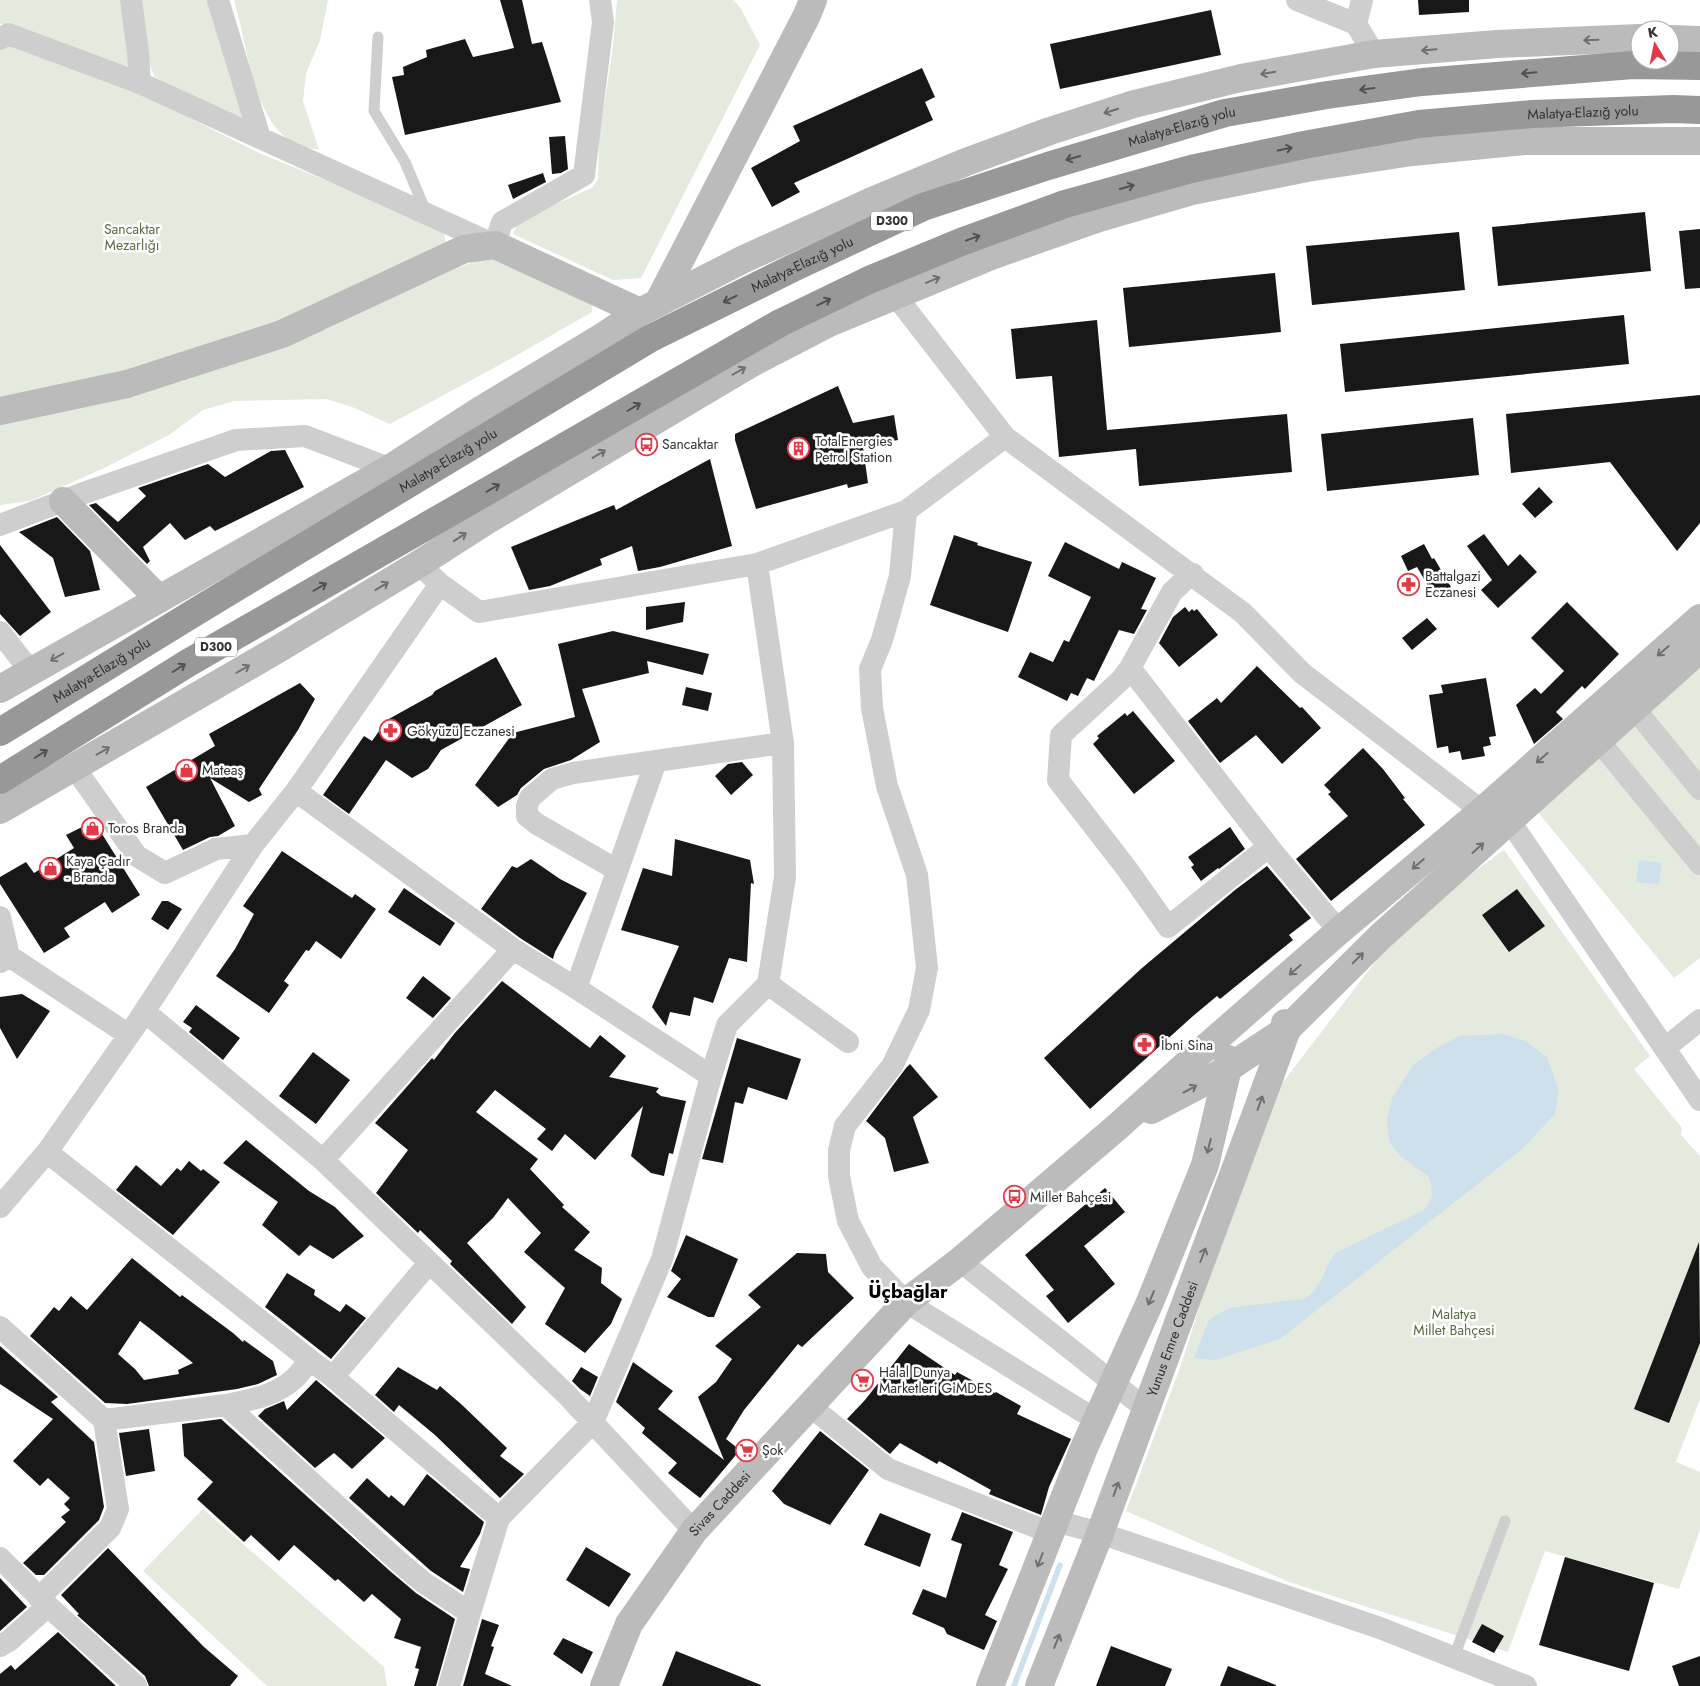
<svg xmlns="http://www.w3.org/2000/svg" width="1700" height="1686" font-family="Jost,sans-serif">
<rect width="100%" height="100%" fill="#fff"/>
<!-- green -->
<path fill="#e4eadd" d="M0 0H122L130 66 123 67 11 25 0 24Z
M141 0H208L246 123 177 91 154 76 146 56Z
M234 0H328L320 40 306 74 303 101 319 150C311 148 303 147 296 144 253 125 247 41 234 0Z
M617 0H733L740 7 760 45 641 278 613 280 513 234 516 227 532 214 592 188 598 179 599 139 613 47Z
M13 45 136 91 259 153 438 226 444 233 446 244 283 323 164 365 0 403V50Z
M493 255 592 302V312L503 363 390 424 352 407 326 399 234 401 203 410 169 435 102 469 30 501 0 505V420L121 397 179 382 329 328 421 283 475 261Z
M1700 667V958L1674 978 1537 811Z
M1504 850 1650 1056 1634 1069 1682 1128 1681 1135 1700 1156V1399L1676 1462 1700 1472V1530L1679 1589 1545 1551 1508 1652 1289 1582 1126 1511 1180 1368 1206 1287 1280 1086 1382 953 1439 897Z
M203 1509 384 1667 387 1686H267L143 1571Z"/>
<!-- water -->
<path fill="#cde0ec" d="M1639 860 1662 863 1659 884 1636 882Z
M1504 1034 1525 1041 1547 1057 1559 1091 1555 1114 1521 1150 1280 1339 1215 1360 1194 1358 1209 1320 1229 1308 1304 1299C1322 1289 1324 1268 1335 1253L1424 1210 1432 1197 1431 1183 1428 1176 1400 1156 1389 1141 1387 1118 1393 1096 1414 1064 1437 1048 1459 1036Z"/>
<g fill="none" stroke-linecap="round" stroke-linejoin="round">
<!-- stream -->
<path stroke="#cde0ec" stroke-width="5.5" d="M1014 1686 1060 1565"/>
</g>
<!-- building -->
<path fill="#181818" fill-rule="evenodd" d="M500 0H522L532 44 542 42 561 102 405 135 392 77 404 75 403 67 427 57 426 50 465 39 473 57 514 48Z
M1418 0H1469V12L1419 15Z
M1211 10 1221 55 1060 89 1050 44Z
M922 68 935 97 925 102 933 120 794 183 800 192 772 207 751 168 800 141 793 126Z
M565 136 568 169 561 173 552 174 549 137Z
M543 173 546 182 513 199 508 185Z
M1645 212 1651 271 1498 286 1492 227Z
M1700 229V288L1685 289 1679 231Z
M1459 232 1465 290 1312 305 1306 246Z
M1275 273 1281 332 1129 347 1123 288Z
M1624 315 1629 364 1345 392 1340 344Z
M1097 320 1107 430 1287 414 1292 472 1139 486 1136 449 1059 457 1052 376 1016 379 1011 329Z
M838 386 853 423 894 415 898 440 863 447 868 483 848 488 847 484 756 509 735 440V434Z
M1700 395V523L1677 551 1610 462 1511 473 1506 414Z
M1473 418 1479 475 1327 491 1321 434Z
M285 450 304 487 215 531 210 526 185 540 170 523 143 547 150 561 147 564 89 505 96 503 118 522 146 496 138 488 208 464 225 477 271 451Z
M710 459 732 546 660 567 638 571 632 546 600 559 602 565 550 586 529 590 511 547 614 505 616 510Z
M1539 487 1553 502 1535 518 1522 504Z
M57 517 90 551 100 590 65 597 53 558 19 532Z
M1484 534 1508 566 1520 554 1537 572 1498 608 1481 590 1492 580 1467 546Z
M954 535 978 543 977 545 1032 562 1008 632 930 605Z
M1065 542 1119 569 1122 562 1156 578 1141 609 1147 610 1134 634 1119 630 1094 681 1087 678 1078 696 1071 693 1067 701 1018 677 1030 652 1053 662 1064 640 1069 642 1091 597 1048 576Z
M1424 544 1432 559 1434 558 1451 587 1434 596 1417 567 1408 571 1401 556Z
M0 545 51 612 20 636 0 614Z
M685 602 683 622 646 630V607Z
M1567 602 1619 654 1585 689 1582 686 1556 712 1563 719 1534 744 1516 705 1535 688 1541 694 1564 671 1531 638Z
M1185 607 1189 612 1192 609 1194 611 1197 609 1218 635 1179 667 1159 643 1173 617Z
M1427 618 1437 629 1412 650 1402 638Z
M613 631 709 654 703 675 647 661 649 673 582 689 600 742 571 760 544 769 521 788 517 795 498 807 475 785 513 733 575 717 558 644Z
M496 657 522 705 441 750 428 769 412 778 386 760 349 814 323 795 364 736 372 741 387 720 432 695 435 691Z
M1257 666 1300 708 1302 707 1321 728 1282 764 1256 735 1220 763 1188 721 1217 698 1221 703Z
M1486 678 1496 736 1489 737 1491 745 1483 747 1485 756 1462 760 1460 751 1449 753 1448 746 1437 748 1429 695 1443 693 1441 685Z
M300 683 315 699 298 730 259 789 262 795 249 802 210 778 235 826 218 836 210 837 183 850 146 787 215 746 209 734Z
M686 687 712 693 708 711 682 705Z
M1133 711 1175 761 1134 794 1093 744 1099 738 1097 736 1125 713 1127 716Z
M1363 748 1383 769 1405 798 1403 799 1425 825 1331 901 1296 859 1348 816 1328 794 1331 792 1324 785Z
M742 762 753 775 731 795 715 776 728 764Z
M94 821 140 895 112 913 105 902 64 928 70 937 44 953 0 884V877L26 862 34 873 74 848 66 835Z
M1230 827 1245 849 1219 869 1218 868 1201 881 1191 867 1194 865 1188 857Z
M675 839 750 860 754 884 751 883 747 962 729 958 713 1003 694 997 690 1016 670 1012 666 1026 652 1007 679 946 621 930 643 868 672 876Z
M282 851 352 898 355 894 376 909 341 959 316 941 309 951 306 950 284 981 289 985 269 1013 216 976 235 949 254 914 243 906Z
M531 859 560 879 587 893 555 952 553 959 520 938 481 909 512 866 517 868Z
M1267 866 1311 918 1289 935 1293 940 1220 999 1217 996 1193 1016 1090 1109 1044 1058 1142 968 1235 890Z
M404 888 455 923 440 946 388 912Z
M1517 889 1545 926 1509 952 1482 915Z
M162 901H168L182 909 168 930 151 919Z
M423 976 451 998 433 1018 406 998Z
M502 981 590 1048 600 1035 626 1056 609 1077 659 1088 656 1092 661 1096 686 1101 673 1154 669 1153 664 1176 651 1173 631 1156 643 1106 595 1160 565 1134 552 1151 537 1139 546 1129 495 1090 476 1112 538 1159 530 1169 564 1205 562 1207 590 1232 574 1250 602 1268 601 1283 622 1299 611 1324 585 1353 545 1324 565 1288 524 1252 541 1233 508 1198 493 1218 467 1243 526 1307 512 1324 450 1264 452 1261 420 1230 418 1233 376 1193 408 1150 375 1123 432 1058 434 1060 454 1034Z
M22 994 50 1011 17 1059 0 1028V997Z
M196 1005 240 1038 223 1060 189 1032 192 1028 183 1022Z
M737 1038 801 1059 787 1100 748 1087 743 1104 735 1102 723 1163 702 1159Z
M313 1052 350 1080 316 1124 279 1096Z
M910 1064 938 1097 913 1117 929 1163 894 1172 885 1138 866 1121 906 1068Z
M246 1140 309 1191 335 1207 364 1236 333 1259 310 1245 299 1256 262 1225 278 1202 223 1163Z
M189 1161 201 1171 203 1169 220 1182 173 1235 116 1190 136 1165 161 1186 177 1168 181 1171Z
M1105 1188 1125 1212 1084 1246 1115 1284 1068 1323 1046 1296 1054 1290 1025 1255Z
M686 1235 738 1259 714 1317H708L667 1297 681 1279 671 1271Z
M1699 1242 1700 1343 1669 1423 1634 1409Z
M797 1253 826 1254 828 1272 854 1298 802 1347 798 1344 744 1410 726 1439 740 1450 700 1498 668 1473 677 1463 642 1433 645 1428 616 1402 633 1362 673 1391 658 1409 724 1460 698 1397 716 1382 732 1359 715 1346 761 1307 748 1295Z
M132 1258 180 1297 182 1295 233 1333 243 1342 244 1340 273 1361 277 1375 258 1384 237 1389 127 1404 105 1403 30 1336 54 1307 59 1311 71 1296 87 1310ZM140 1321 153 1331 193 1363 178 1370 179 1374 144 1380 135 1369 118 1354Z
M287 1273 315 1290 314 1295 340 1312 346 1304 366 1318 331 1359 265 1307Z
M909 1344 955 1375 957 1372 995 1393 996 1392 1021 1406 1017 1414 1071 1439 1049 1487 1041 1515 989 1494 991 1490 939 1461 937 1464 900 1443 890 1454 847 1419 865 1400Z
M0 1346 58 1397 51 1402 94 1442 104 1507 99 1520 44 1575H36L23 1563 66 1522 61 1517 70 1510 64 1504 70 1498 48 1478 40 1486 13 1461 53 1419 0 1384Z
M398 1367 437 1390 440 1386 461 1404 507 1448 500 1456 524 1474 500 1498 435 1435 399 1405 394 1412 375 1395Z
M581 1367 598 1377 590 1396 580 1389 572 1381Z
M316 1380 385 1438 352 1469 334 1453 315 1468 258 1416 265 1409 284 1401 287 1410Z
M221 1419 390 1571 416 1593 455 1619 436 1686H414L419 1669 415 1668 421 1647 394 1638 401 1619 372 1594 364 1602 338 1579 335 1581 294 1545 279 1561 251 1535 244 1542 197 1499 213 1482 184 1456 182 1424Z
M149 1429 155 1471 126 1476 119 1433Z
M820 1431 869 1470 830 1525 784 1504 772 1491Z
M427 1474 484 1522 480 1534 460 1567 470 1569 463 1592 431 1571 349 1498 367 1478 389 1498 391 1495 404 1506Z
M962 1512 1013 1532 999 1565 1008 1569 985 1615 997 1621 984 1650 947 1634 944 1628 912 1614 923 1589 946 1598 962 1544 951 1540Z
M880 1513 931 1534 920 1567 864 1545Z
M586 1547 631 1574 609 1607 566 1580Z
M108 1548 204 1647 238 1676 230 1686H149L145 1676 77 1615 79 1614 61 1595Z
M1565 1557 1654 1583 1629 1671 1539 1645Z
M0 1578 27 1607 0 1631Z
M482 1619 499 1625 491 1646 494 1647 485 1674 512 1686H463Z
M1482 1624 1504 1636 1494 1653 1472 1642Z
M58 1632 116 1686H0V1674L11 1665 15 1670Z
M563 1638 593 1652 582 1674 553 1654Z
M1111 1646 1172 1669 1165 1686H1096Z
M676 1651 761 1685V1686H662Z
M1700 1656V1686H1679L1672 1666Z
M1228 1666 1276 1685V1686H1220Z"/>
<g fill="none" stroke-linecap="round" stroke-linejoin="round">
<!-- lane -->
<path stroke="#cecece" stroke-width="11" d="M378 37 374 111 405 162 426 212
M1454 1657 1505 1521"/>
<!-- street -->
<path stroke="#cecece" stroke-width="22" d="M131 0 138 53 140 83
M218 0 260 138 495 245 502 222 584 175 603 22 600 0
M1297 0 1356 24 1374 54
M1356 24 1362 0
M0 39 8 34 140 83 260 138
M895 295 1005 437 1243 613 1302 673 1482 811
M906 511 900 576 882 640 870 669 872 708 887 786 917 875 927 968 919 1010 892 1066 845 1126 839 1150V1176L848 1221 872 1267 906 1302 1096 1420
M0 525 81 494 236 440 305 436 402 473
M1193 574H1191L1172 592 1130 668 1121 680 1061 735 1058 780 1127 869 1168 927 1267 848 1272 851 1339 931
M440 584 479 612 757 564 906 511 1005 437
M0 632 31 672
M1130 668 1272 851
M1634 708 1700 789
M1598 740 1700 864
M74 767 137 856 165 873 216 849 253 845
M296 791 513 949 576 988 711 1076
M1509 820 1700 1100
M617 870 537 824 527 816V806L530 798 552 779 573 773 656 761
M0 917 9 956
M0 962 9 956 129 1035 145 1012 323 1160 567 1395 694 1531
M768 984 848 1042
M576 988 656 761 783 743
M1665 1048 1700 1020
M47 1152 310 1360 333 1377 499 1518
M323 1160 513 949
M0 1207 47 1152 129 1035 253 845 296 791 440 584 419 564
M960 1261 1146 1409
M0 1327 104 1420 118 1509 110 1528 39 1598
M333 1377 429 1263
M226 1405C250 1400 276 1396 295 1378 300 1373 305 1366 310 1360
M810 1406 888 1469 1051 1533
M104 1420 226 1405 398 1561 423 1582 470 1613 499 1518 593 1422 662 1259 711 1076 727 1025 768 984 785 877 783 743 757 564
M1055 1521 1100 1533 1380 1628 1526 1686
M0 1558 48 1606 136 1686
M0 1646 10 1640 48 1606
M449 1686 470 1613"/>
<!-- secondary -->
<g stroke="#bbb" stroke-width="28">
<path d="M1670 39 1700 40"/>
<path d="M658 303 807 15 813 0"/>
<path d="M0 411 127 384 282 334 464 249 495 245 640 312"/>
<path d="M63 501 159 599"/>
<path d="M0 689 389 469 479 411 602 337 640 312 744 259 872 201 966 162 1050 131 1134 104 1241 78 1374 54 1497 44 1640 38"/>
<path d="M0 810 280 648 419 564 486 521 752 363 829 323 991 256 1099 218 1192 191 1307 168 1412 152 1524 141H1700"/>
<path d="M1151 1110 1216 1076 1287 1029 1381 936 1700 649"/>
<path id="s1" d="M604 1686 629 1624 694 1531 906 1302 960 1261 1116 1128 1187 1064 1339 931 1482 811 1700 618"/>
<path d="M990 1686 1084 1448 1150 1302 1205 1165 1228 1068V1059"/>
<path id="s2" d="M1039 1686 1100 1533 1270 1076 1287 1029 1285 1023"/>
</g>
<!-- highway -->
<g stroke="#989898" stroke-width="28">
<path id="s3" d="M0 732 202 608 651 338 793 268 923 207 1048 166 1225 113 1327 95 1422 82 1633 65 1700 66"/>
<path id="s4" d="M0 780 188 663 780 323 869 280 961 242 1065 204 1191 169 1304 145 1419 124 1532 114 1673 109 1700 110"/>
</g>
</g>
<!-- one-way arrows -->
<defs><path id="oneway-shaft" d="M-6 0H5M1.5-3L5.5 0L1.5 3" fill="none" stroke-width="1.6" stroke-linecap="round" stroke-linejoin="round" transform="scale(1.25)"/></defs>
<g stroke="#6f6f6f">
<use href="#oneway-shaft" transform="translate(1591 40) rotate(178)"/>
<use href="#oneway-shaft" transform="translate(1429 50) rotate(175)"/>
<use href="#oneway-shaft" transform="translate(1268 73) rotate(170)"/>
<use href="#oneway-shaft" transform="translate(1111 111) rotate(162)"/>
<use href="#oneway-shaft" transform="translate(933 280) rotate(-22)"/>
<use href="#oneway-shaft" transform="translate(739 371) rotate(-30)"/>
<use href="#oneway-shaft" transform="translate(599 454) rotate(-31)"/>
<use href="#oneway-shaft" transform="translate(460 537) rotate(-33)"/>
<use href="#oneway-shaft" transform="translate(382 586) rotate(-31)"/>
<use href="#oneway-shaft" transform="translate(1663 651) rotate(139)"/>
<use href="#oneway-shaft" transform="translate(57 657) rotate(150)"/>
<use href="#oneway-shaft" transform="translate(243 669) rotate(-30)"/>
<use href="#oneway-shaft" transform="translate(103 751) rotate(-30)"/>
<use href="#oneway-shaft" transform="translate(1542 758) rotate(139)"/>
<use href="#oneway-shaft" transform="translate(1478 848) rotate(-42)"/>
<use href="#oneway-shaft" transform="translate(1418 864) rotate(140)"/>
<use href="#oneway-shaft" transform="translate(1358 958) rotate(-45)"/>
<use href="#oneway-shaft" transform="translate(1295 970) rotate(139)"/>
<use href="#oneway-shaft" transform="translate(1190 1089) rotate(-28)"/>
<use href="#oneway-shaft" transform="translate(1260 1103) rotate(-70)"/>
<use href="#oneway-shaft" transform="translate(1209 1146) rotate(104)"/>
<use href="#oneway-shaft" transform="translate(1203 1255) rotate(-69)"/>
<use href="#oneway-shaft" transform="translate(1151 1298) rotate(113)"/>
<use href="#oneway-shaft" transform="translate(1116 1489) rotate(-70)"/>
<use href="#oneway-shaft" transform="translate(1040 1560) rotate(111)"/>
<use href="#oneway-shaft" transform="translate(1057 1641) rotate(-68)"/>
</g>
<g stroke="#505050">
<use href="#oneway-shaft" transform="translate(1529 73) rotate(175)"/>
<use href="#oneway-shaft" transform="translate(1367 89) rotate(172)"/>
<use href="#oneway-shaft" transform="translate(1285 149) rotate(-12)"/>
<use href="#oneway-shaft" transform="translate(1073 158) rotate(164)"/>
<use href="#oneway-shaft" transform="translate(1127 187) rotate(-16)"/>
<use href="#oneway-shaft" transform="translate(973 238) rotate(-20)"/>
<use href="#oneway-shaft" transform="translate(730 299) rotate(154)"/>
<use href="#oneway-shaft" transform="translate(824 302) rotate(-26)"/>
<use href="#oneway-shaft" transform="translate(634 407) rotate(-30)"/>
<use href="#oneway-shaft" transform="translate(493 488) rotate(-30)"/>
<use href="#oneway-shaft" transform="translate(320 587) rotate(-30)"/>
<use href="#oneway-shaft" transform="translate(179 668) rotate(-32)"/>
<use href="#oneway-shaft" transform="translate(41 754) rotate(-32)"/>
</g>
<!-- icons -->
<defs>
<symbol id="bus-ring" viewBox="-11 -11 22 22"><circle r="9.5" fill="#fff" stroke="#e23946" stroke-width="1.5"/><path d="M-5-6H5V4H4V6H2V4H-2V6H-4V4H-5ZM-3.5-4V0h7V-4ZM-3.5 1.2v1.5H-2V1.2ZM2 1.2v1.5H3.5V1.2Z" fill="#e23946"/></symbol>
<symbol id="building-ring" viewBox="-11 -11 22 22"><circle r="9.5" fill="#fff" stroke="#e23946" stroke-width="1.5"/><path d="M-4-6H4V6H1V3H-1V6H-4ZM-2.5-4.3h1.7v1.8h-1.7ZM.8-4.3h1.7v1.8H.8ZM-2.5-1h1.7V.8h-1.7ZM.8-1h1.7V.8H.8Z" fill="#e23946"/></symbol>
<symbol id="pharmacy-ring" viewBox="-11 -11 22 22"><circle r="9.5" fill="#fff" stroke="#e23946" stroke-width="1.5"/><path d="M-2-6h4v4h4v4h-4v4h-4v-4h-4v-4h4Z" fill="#e23946"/></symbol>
<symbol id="shop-ring" viewBox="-11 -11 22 22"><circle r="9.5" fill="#fff" stroke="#e23946" stroke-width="1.5"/><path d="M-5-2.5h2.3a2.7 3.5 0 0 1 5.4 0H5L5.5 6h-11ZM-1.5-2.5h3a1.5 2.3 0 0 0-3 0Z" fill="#e23946"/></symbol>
<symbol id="supermarket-ring" viewBox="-11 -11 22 22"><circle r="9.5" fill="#fff" stroke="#e23946" stroke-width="1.5"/><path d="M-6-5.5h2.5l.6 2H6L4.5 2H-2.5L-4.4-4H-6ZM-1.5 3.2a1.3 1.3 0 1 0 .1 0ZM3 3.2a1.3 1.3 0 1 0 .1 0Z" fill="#e23946"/></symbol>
</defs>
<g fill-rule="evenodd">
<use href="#bus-ring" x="634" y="432" width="25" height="25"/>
<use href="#building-ring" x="786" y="436" width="25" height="25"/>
<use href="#pharmacy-ring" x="1396" y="572" width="25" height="25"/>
<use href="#pharmacy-ring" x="378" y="718" width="25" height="25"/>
<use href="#shop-ring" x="174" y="758" width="25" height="25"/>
<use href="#shop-ring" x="80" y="816" width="25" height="25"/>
<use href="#shop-ring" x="38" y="856" width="25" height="25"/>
<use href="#pharmacy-ring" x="1132" y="1032" width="25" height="25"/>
<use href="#bus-ring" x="1002" y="1184" width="25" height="25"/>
<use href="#supermarket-ring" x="850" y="1368" width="25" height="25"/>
<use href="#supermarket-ring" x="734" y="1438" width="25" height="25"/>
</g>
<g text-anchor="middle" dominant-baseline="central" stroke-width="5" stroke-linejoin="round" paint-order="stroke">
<!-- shield labels -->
<g fill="#fff" stroke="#6f6f6f" stroke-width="1">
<rect x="871" y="211.5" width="42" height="19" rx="4"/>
<rect x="195" y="637.5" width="42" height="19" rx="4"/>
</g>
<g font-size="12" font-weight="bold" fill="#313131">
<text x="892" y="221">D300</text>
<text x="216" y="647">D300</text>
</g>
<!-- street labels -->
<g font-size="14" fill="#313131" stroke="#fff">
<text stroke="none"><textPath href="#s4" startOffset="1741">Malatya-Elazığ yolu</textPath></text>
<text stroke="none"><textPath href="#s3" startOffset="1334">Malatya-Elazığ yolu</textPath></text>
<text stroke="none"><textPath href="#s3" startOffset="929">Malatya-Elazığ yolu</textPath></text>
<text stroke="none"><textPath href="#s3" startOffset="524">Malatya-Elazığ yolu</textPath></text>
<text stroke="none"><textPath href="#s3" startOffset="119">Malatya-Elazığ yolu</textPath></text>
<text stroke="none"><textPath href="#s2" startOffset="372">Yunus Emre Caddesi</textPath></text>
<text stroke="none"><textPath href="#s1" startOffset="218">Sivas Caddesi</textPath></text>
</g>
<!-- park labels -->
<g font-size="14" fill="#546d3f" stroke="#fff">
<text x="132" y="229">Sancaktar<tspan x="132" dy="16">Mezarlığı</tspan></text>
<text x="1454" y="1314">Malatya<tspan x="1454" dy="16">Millet Bahçesi</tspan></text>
</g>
<!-- poi labels -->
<g font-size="14" fill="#313131" stroke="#fff" text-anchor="start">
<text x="815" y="441">TotalEnergies<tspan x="815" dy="16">Petrol Station</tspan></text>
<text x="662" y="444">Sancaktar</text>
<text x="1425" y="576">Battalgazi<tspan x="1425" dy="16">Eczanesi</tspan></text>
<text x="407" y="731">Gökyüzü Eczanesi</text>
<text x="202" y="770">Mateaş</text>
<text x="108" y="828">Toros Branda</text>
<text x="66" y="861">Kaya Çadır<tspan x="66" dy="16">- Branda</tspan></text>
<text x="1161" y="1045">İbni Sina</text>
<text x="1030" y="1197">Millet Bahçesi</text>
<text x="879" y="1372">Halal Dunya<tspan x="879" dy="16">Marketleri GiMDES</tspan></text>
<text x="762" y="1450">Şok</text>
</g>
<!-- district labels -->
<g font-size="19" font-weight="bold" fill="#000" stroke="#fff">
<text x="908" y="1291">Üçbağlar</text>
</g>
</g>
<!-- north arrow -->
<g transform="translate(1655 45) rotate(350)"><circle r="24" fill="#ffffff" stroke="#adadad"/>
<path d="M0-4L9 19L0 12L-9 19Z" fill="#e23946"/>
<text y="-8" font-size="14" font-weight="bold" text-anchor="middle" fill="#313131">K</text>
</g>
</svg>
